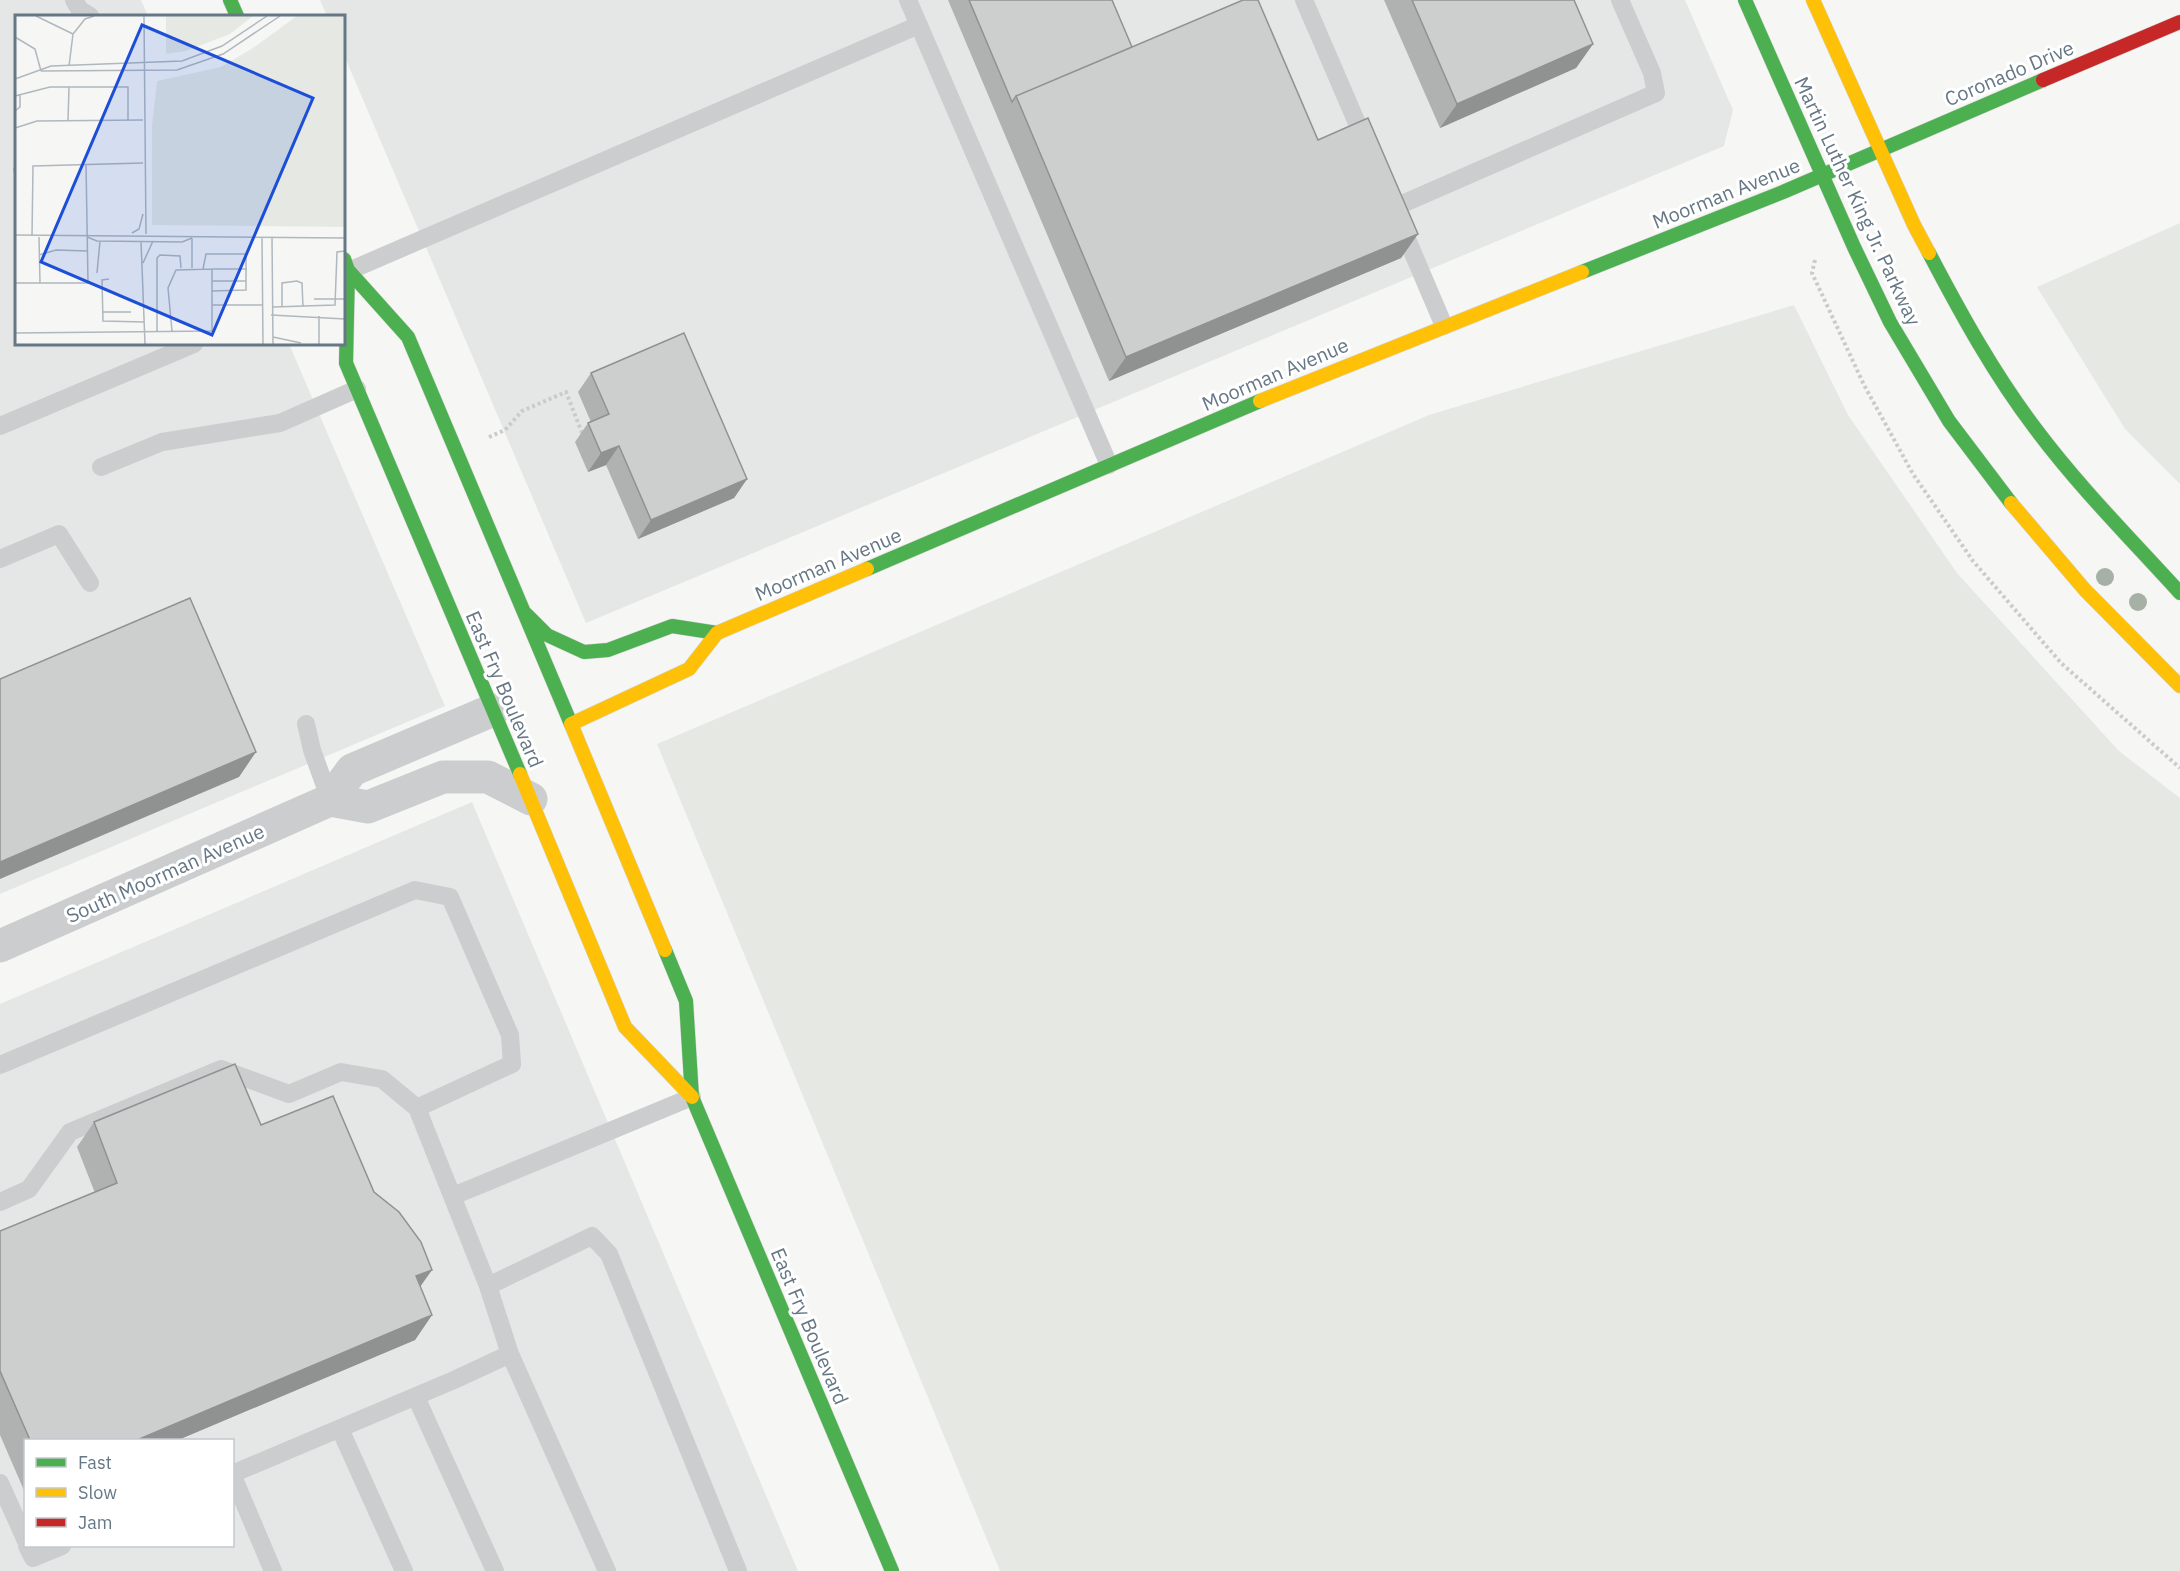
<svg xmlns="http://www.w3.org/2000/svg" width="2180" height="1571" font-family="'IBM Plex Sans',sans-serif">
<rect width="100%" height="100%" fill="#f6f6f5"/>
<!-- built -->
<path fill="#e5e6e6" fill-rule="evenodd" d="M0 0H141L148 16H16V344H289L445 706 0 894Z
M320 0H1685L1733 110 1724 146 586 623 344 55V16H327Z
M472 802 798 1571H0V1004ZM26 1440H232V1546H26Z"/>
<!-- green -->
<path fill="#e6e9e3" d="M2180 223V484L2125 429 2037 287Z
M1794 305 1848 415 1957 573 2119 751 2180 798V1571H1000L657 744 1429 415Z"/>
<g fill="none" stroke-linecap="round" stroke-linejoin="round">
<defs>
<path id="fast" d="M230 0 237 16
M1745 0 1854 247 1890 322 1949 421 2011 503
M1929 253C1961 314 1994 374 2035 428 2079 487 2131 539 2180 593
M344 259 348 270 408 337 571 724
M348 270 346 363 520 774
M1582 272 1783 192 2043 80
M867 569 1260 401
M526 614 547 635 584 652 608 650 672 626 717 633
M665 950 686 1001 692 1097 892 1571"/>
<path id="slow" d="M1813 0 1914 225 1929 253
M1260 401 1582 272
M2011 503 2085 590 2180 686
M571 724 665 950
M571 724 689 669 717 633 867 569
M520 774 625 1027 692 1097"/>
<path id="jam" d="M2043 80 2180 22"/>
</defs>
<!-- fast casing -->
<use href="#fast" stroke="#d3d4d5" stroke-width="15"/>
<!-- slow casing -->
<use href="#slow" stroke="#d3d4d5" stroke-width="15"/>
<!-- jam casing -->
<use href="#jam" stroke="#d3d4d5" stroke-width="15"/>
<!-- path -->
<path stroke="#cacbcb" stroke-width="4" stroke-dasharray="3 3" stroke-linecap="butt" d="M1815 260 1812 273 1864 385 1913 474 1973 561 2061 663 2180 768
M489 437 505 430 522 411 566 392 584 438"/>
<!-- lane -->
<path stroke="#cccdce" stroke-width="18" d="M74 0 80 10 90 16
M908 0 1109 465
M1304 0 1366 144
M1393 208 1656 93 1652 73 1620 0
M1401 225 1444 326
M344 273 919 25
M0 426 194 344
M101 467 162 442 280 423 357 389
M0 559 59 534 90 583
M306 724 312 750 330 800
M0 1065 415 890 450 897 510 1035 512 1064 417 1108
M453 1196 692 1097
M0 1202 29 1189 70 1132 221 1069 289 1094 341 1072 382 1079 417 1108 488 1286 510 1354 454 1380 232 1474
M488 1286 592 1236 609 1254 738 1571
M510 1354 607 1571
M416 1397 495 1571
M340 1429 404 1571
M232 1474 273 1571
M0 1483 26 1541
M27 1546 33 1558 62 1546"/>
<!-- street -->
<path stroke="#cccdce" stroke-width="33" d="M330 800 368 807 443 777H488L531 799
M0 946 330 800 352 770 493 710"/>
<!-- fast -->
<use href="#fast" stroke="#4caf50" stroke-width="14"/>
<!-- slow -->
<use href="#slow" stroke="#ffc107" stroke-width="14"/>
<!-- jam -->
<use href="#jam" stroke="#c62828" stroke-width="14"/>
</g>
<!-- trees -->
<g fill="#a7b0a4">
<circle cx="2105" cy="577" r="9"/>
<circle cx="2138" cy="602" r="9"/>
</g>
<!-- wall -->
<path fill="#b0b2b2" d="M948 0H1112L1132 47 1318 140 1418 234 1401 258 1109 381Z
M1384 0H1574L1593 44 1576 68 1440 128Z
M16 164V179L13 169Z
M591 373 747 479 734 498 638 539 606 465 588 472 575 442 588 423 591 422 578 392Z
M94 1122 261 1125 374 1192 420 1287 432 1315 415 1340 178 1440H26V1495L0 1435V1231L95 1193 77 1147Z"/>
<!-- shaded-wall -->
<path fill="#909191" d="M1593 44 1576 68 1440 128 1457 104Z
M1418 234 1401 258 1109 381 1126 357Z
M619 446 606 465 588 472 601 453Z
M747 479 734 498 638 539 651 520Z
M256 752 239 777 0 879V862Z
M432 1270 415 1294 416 1276Z
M432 1315 415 1340 178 1440H137Z"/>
<!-- building -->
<path fill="#cdcfcf" stroke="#909191" stroke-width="1.5" d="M969 0H1112L1132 47 1016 96 1012 102Z
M1243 0H1258L1318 140 1368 118 1418 234 1126 357 1016 96Z
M1412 0H1574L1593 44 1457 104Z
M684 333 747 479 651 520 619 446 601 453 588 423 609 414 591 373Z
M190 598 256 752 0 862V679Z
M235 1064 261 1125 333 1096 374 1192 399 1212 421 1242 432 1270 416 1276 432 1315 137 1440H30L0 1371V1231L117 1183 94 1122Z"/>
<g text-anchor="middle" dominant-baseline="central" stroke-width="6" stroke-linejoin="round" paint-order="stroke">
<!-- street labels -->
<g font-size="20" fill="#667785" stroke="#fff">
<text transform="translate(2009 73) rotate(-23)">Coronado Drive</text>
<text transform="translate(1726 193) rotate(-22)">Moorman Avenue</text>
<text transform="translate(1858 201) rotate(65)">Martin Luther King Jr. Parkway</text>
<text transform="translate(1275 374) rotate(-23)">Moorman Avenue</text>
<text transform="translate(828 564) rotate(-23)">Moorman Avenue</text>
<text transform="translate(505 689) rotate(67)">East Fry Boulevard</text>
<text transform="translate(165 873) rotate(-24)">South Moorman Avenue</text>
<text transform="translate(810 1326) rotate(67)">East Fry Boulevard</text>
</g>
</g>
<!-- overview -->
<g transform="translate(15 15)">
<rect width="330" height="330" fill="#f6f6f5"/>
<path d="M151 1H238L215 19 171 36 151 39ZM282 1H330V212L137 210V111L142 66 206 52 238 33Z" fill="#e6e9e3"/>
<path fill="none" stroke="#afb8be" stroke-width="1.5" d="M21 1 58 19M129 1 131 219M0 22 20 34 26 56M54 51 58 19 70 4 79 1M26 56 162 55 208 39 265 1M0 64 36 51 167 46 207 31 252 1M0 81 35 72H113V105M0 96 5 92V79M53 106 54 72M0 113 22 106 128 105M117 218 124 214 128 199M0 220 330 223M17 221 18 151 128 148M24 222 25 268M72 222 82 226 167 227 177 223M247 223 248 329M257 223 258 329M126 226 130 329M24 240 41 235 73 236M128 248 138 226M177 253V223M188 254 191 239H231V275L197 276M197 254H232M82 258 85 226M94 264 87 265 88 306 129 307M197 266H231M0 268H73L71 149M299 284H330M197 290H248M258 292 320 290 322 237 330 236M267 292V268L282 266 287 268 288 292M87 297H116M256 300 330 304M142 316V243L145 240 165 241 166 253M0 318 197 316V254L161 255 153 273 157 316M258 322 286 328M304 329V301"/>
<path fill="#1d4ed8" fill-opacity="0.15" stroke="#1d4ed8" stroke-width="3" d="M127 10 298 83 197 320 26 247Z"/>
<rect width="330" height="330" fill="none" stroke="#667785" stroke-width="3"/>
</g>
<!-- legend -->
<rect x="24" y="1439" width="210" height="108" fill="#ffffff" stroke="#c2c9ce" stroke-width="1.5"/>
<rect x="36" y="1458" width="30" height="9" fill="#4caf50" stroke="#c2c9ce" stroke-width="1.5"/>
<text x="78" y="1469" font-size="18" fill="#667785">Fast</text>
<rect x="36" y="1488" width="30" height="9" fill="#ffc107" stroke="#c2c9ce" stroke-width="1.5"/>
<text x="78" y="1499" font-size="18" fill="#667785">Slow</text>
<rect x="36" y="1518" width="30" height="9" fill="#c62828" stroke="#c2c9ce" stroke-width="1.5"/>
<text x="78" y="1529" font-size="18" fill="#667785">Jam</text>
</svg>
